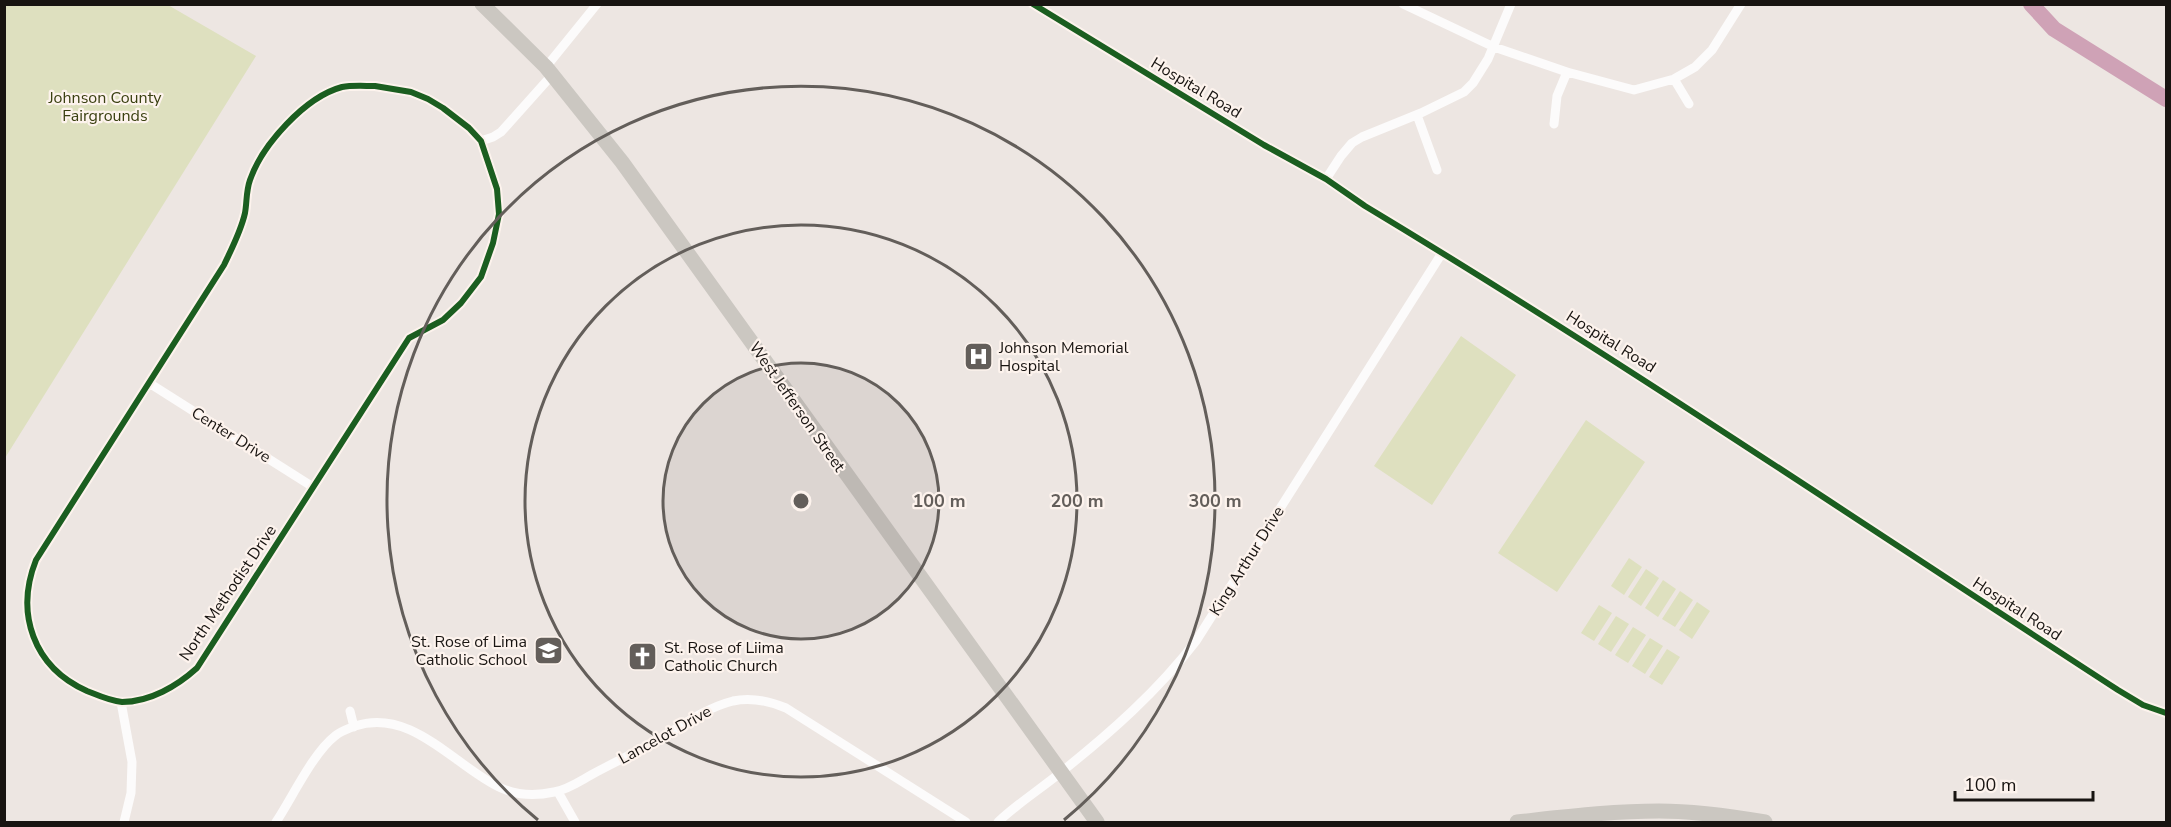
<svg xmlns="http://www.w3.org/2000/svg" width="2171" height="827" font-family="'Nunito Sans',sans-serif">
<rect width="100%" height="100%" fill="#ede6e2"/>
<!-- green -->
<path fill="#dee0bf" d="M5 4 168 5 256 56 5 458Z
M1461 336 1516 375 1432 505 1374 466Z
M1586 420 1645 462 1557 592 1498 553Z
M1629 558 1642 567 1624 595 1611 586Z
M1646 569 1659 578 1641 606 1628 597Z
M1663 580 1676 589 1658 617 1645 608Z
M1680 591 1693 600 1675 627 1662 619Z
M1697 602 1710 611 1692 639 1679 630Z
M1599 605 1612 613 1594 641 1581 633Z
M1616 616 1629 624 1611 652 1598 644Z
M1633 627 1646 635 1628 663 1615 655Z
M1650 638 1663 646 1645 674 1632 666Z
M1667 649 1680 657 1662 685 1649 677Z"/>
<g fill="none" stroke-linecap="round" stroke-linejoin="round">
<!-- river -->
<path stroke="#cfa2b6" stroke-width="16" d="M2031 4 2054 29 2166 99"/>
<!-- street -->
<path stroke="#fcfbfb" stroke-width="9" d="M1033 4 1264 145 1326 179 1365 206C1621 360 1868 528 2118 690L2143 705 2166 713
M1403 4 1494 47 1567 72 1634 90 1674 79 1695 67 1712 50 1741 4
M546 67 597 4
M1674 79 1689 104
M375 86 411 92 428 99 443 108 469 128 481 141 497 189 499 214 493 243 481 277 461 303 443 320 409 338 197 668C177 686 150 702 122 702 110 701 97 695 87 691 33 667 15 613 36 560L224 265C232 248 241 231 245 213 247 202 246 191 250 180 262 145 305 97 342 87 352 85 364 86 375 86Z
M1417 115 1437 170
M1554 124 1557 96 1567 72
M481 141 493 137 501 132 552 75
M1326 179 1341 156 1352 143 1362 137 1421 113 1464 92 1473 83 1488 59 1511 4
M149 383 313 487
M121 702 132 762 131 793 124 822
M350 711 354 727
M558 792 575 822
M276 822C292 798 313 753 335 736 341 731 348 729 355 726 412 707 455 767 501 788 519 796 536 796 554 792 567 790 580 781 591 775 613 763 635 753 656 741 680 727 705 708 733 701 751 697 769 701 786 708L966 822
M998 822C1017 804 1039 790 1060 773 1109 734 1158 691 1196 641L1442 253"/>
<!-- primary -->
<path stroke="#cbc7c1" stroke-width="15" d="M482 4 546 67 622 162 1097 822
M1517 822C1564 817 1612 811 1659 811 1695 811 1730 816 1765 822"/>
<defs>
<path id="cycleway" d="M1033 4 1264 145 1326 179 1365 206C1621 360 1868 528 2118 690L2143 705 2166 713
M375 86 411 92 428 99 443 108 469 128 481 141 497 189 499 214 493 243 481 277 461 303 443 320 409 338 197 668C177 686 150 702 122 702 110 701 97 695 87 691 33 667 15 613 36 560L224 265C232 248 241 231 245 213 247 202 246 191 250 180 262 145 305 97 342 87 352 85 364 86 375 86Z"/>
</defs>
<!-- cycleway casing -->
<use href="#cycleway" stroke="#fdf3ed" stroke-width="10"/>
<!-- cycleway -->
<use href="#cycleway" stroke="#1b5e20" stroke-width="6"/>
</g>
<!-- distance rings -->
<circle cx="801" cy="501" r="138" fill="#635e5a" fill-opacity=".12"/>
<g fill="none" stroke="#635e5a" stroke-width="3">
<circle cx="801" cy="501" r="138"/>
<circle cx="801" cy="501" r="276"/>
<path d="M538 820A414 414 0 1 1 1064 820"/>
</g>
<!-- icons -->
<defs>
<symbol id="hospital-square" viewBox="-11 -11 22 22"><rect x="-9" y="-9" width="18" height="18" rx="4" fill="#635e5a" stroke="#fdf3ed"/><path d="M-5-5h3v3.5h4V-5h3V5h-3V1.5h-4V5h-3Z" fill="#fff"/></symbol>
<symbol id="school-square" viewBox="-11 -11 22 22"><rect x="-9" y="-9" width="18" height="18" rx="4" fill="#635e5a" stroke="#fdf3ed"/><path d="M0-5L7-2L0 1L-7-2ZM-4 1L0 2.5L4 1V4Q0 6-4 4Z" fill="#fff"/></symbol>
<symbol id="church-square" viewBox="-11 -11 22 22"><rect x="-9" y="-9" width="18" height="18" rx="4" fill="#635e5a" stroke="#fdf3ed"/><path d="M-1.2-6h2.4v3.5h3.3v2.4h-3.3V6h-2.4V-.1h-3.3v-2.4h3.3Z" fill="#fff"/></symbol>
</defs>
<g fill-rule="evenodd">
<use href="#hospital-square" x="962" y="340" width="33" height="33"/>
<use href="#school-square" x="532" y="634" width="33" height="33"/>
<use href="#church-square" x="626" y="640" width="33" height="33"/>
</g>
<g text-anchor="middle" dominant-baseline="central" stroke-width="4.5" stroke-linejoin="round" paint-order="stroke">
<!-- street labels -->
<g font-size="16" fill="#181411" stroke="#fdf3ed">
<text transform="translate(1196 88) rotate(31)">Hospital Road</text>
<text transform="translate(1611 342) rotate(32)">Hospital Road</text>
<text transform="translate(797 407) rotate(55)">West Jefferson Street</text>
<text transform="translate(231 435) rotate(32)">Center Drive</text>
<text transform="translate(1247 561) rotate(-58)">King Arthur Drive</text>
<text transform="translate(228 593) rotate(-56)">North Methodist Drive</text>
<text transform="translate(2017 609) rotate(33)">Hospital Road</text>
<text transform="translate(665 735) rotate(-29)">Lancelot Drive</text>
</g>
<!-- park labels -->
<g font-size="16" fill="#3a4011" stroke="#fdf3ed">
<text x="105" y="98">Johnson County<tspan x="105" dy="18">Fairgrounds</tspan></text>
</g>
<!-- poi labels -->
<g font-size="16" fill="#181411" stroke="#fdf3ed" text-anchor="start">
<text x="999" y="348">Johnson Memorial<tspan x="999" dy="18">Hospital</tspan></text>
<text x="527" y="642" text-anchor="end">St. Rose of Lima<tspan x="527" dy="18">Catholic School</tspan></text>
<text x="664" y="648">St. Rose of Liima<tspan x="664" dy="18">Catholic Church</tspan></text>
</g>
</g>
<circle cx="801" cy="501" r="9" fill="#635e5a" stroke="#fdf3ed" stroke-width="3"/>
<g font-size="18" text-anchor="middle" font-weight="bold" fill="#635e5a" stroke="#fdf3ed" stroke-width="4.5" stroke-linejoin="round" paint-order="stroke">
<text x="939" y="507">100 m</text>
<text x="1077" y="507">200 m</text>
<text x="1215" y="507">300 m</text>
</g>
<!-- border -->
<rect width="2171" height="827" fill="none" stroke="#181411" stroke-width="12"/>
<!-- scale -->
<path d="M1955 791v9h138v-9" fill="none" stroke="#181411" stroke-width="3"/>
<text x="1964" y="791" font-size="18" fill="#181411" stroke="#fdf3ed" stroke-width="4.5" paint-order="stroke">100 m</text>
</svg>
